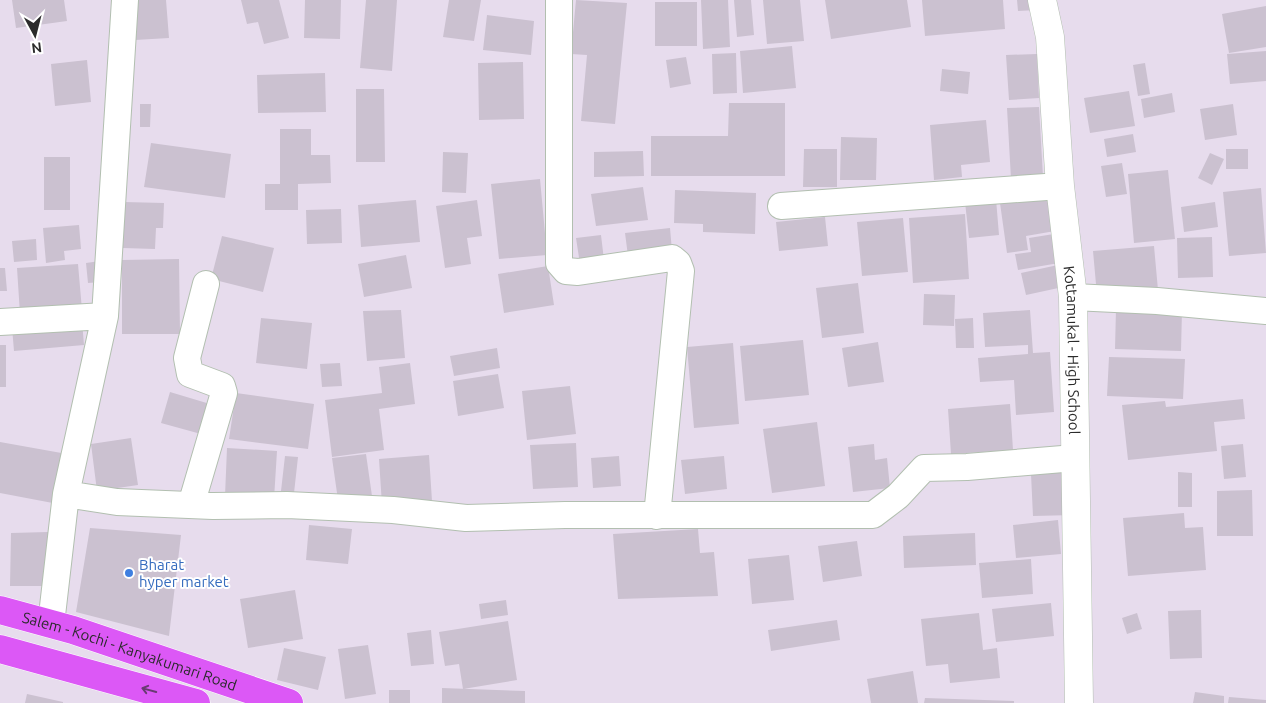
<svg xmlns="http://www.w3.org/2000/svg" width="1266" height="703" font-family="Ubuntu,sans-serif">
<rect width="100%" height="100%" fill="#e7dced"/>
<!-- building -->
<path fill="#cbc1d0" d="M12 0H64L67 21 16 28Z
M133 0H166L169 38 135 40Z
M241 0H279L289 38 264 44 258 22 247 24Z
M305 0H341L340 39 304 38Z
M366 0H397L392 71 360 68Z
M449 0H481L474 41 443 37Z
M576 0 627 3 615 124 581 121 587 55 571 54Z
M701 0H728L730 47 703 49Z
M734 0H751L754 35 737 37Z
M763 0H800L804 41 767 44Z
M825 0H907L911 27 831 39Z
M922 0H1003L1005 29 925 36Z
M1017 0H1036L1037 10 1018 11Z
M655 2H697V46H655Z
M1266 6V47L1229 53 1222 14Z
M487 15 534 21 531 55 483 50Z
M792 46 796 88 743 93 740 51Z
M1266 51V81L1230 84 1227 54Z
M736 53 737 93 713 94 712 54Z
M1037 54 1039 98 1009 100 1006 55Z
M686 57 691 84 670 88 666 60Z
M87 60 91 102 55 106 51 64Z
M523 62 524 119 479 120 478 63Z
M1145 63 1150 94 1138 96 1133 65Z
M942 69 970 72 968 94 940 91Z
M325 73 326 112 258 113 257 75Z
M356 89H384L385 162H356Z
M1129 91 1135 126 1090 133 1084 98Z
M1172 93 1175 112 1144 118 1141 99Z
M729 103H785V176H651V136H728Z
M140 104H151L150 127H140Z
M1233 104 1237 135 1205 140 1200 109Z
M1039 107 1043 177 1011 179 1007 108Z
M986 120 990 162 961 165 962 177 934 180 930 125Z
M280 129H311V155H330L331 183 298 184V210H265V184H280Z
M1133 134 1136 152 1107 157 1104 139Z
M841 137 877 138 876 180H840Z
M151 143 231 154 225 198 144 187Z
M804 149H837V187H803Z
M1226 149H1248V169H1226Z
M643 151 644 176 594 177V152Z
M443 152 468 153 466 193 442 192Z
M1210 153 1224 159 1212 185 1198 178Z
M44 157H70V210H44Z
M1122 163 1127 194 1106 197 1101 166Z
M1168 170 1175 239 1134 243 1128 174Z
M540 179 547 255 499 259 491 184Z
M643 187 648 220 596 226 591 194Z
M1261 188 1266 253 1229 256 1223 192Z
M675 190 756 193 755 234 703 232V224L674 223Z
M1049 196 1055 231 1026 236 1028 250 1007 253 1000 203Z
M996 199 999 235 969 238 965 202Z
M416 200 420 242 361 247 358 205Z
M477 200 482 236 467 238 471 264 445 268 436 206Z
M124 202 164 203 163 228H156L155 249 123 248Z
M1215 202 1218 227 1184 232 1181 207Z
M341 209 342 243 307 244 306 210Z
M965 214 969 279 913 283 909 218Z
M825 217 828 246 779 251 776 222Z
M903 218 908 272 862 276 857 222Z
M79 225 81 249 64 251 65 260 46 263 43 228Z
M670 228 672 251 628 256 625 233Z
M1060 233 1065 262 1018 270 1015 254 1031 252 1029 238Z
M601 235 604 260 580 264 576 238Z
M222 236 274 248 263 292 211 279Z
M1212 237 1213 277 1178 278 1177 238Z
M36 239 37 260 14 262 12 241Z
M1154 246 1158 290 1097 295 1093 251Z
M406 255 412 288 364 297 358 264Z
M179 259 180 334H122V260Z
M100 261 101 282 88 283 86 263Z
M78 264 82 310 20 314 17 268Z
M1058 265 1063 287 1026 295 1021 273Z
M548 266 554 305 504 313 498 274Z
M0 268H5L7 291H0Z
M858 283 864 333 822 338 816 288Z
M924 294 955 295 954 326 923 325Z
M1116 309 1182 310 1181 351 1115 349Z
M401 310 405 358 367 361 363 311Z
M1030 310 1033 353 1050 352 1054 412 1016 415 1014 380 980 382 978 358 1028 354V345L985 347 983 313Z
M261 318 312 323 307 369 256 363Z
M973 318 974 348H956L955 319Z
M82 321 84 345 14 351 12 327Z
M803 340 809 395 745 401 740 346Z
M878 342 884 382 848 387 842 348Z
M733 343 739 424 694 428 687 347Z
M0 345H6V387H0Z
M497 348 500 368 454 376 450 356Z
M1109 357 1185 359 1183 399 1107 396Z
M340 363 342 386 322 387 320 364Z
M410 363 415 404 379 409 384 450 332 457 325 400 382 393 379 367Z
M498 374 504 408 458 416 453 381Z
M570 386 576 434 527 440 522 391Z
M170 392 210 404 201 434 161 423Z
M236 393 314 404 308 449 229 439Z
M1243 399 1245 419 1214 422 1217 451 1128 460 1122 405 1165 401 1166 407Z
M1010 404 1013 450 951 454 948 409Z
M817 422 825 486 772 493 763 429Z
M131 438 138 485 97 491 91 444Z
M0 442 67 454 58 504 0 493Z
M576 443 578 487 533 489 530 445Z
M874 444 875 460 887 458 890 488 853 492 848 447Z
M1243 444 1246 477 1224 479 1221 446Z
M227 448 277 451 274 499 225 496Z
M366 454 372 496 338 500 332 458Z
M429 455 432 501 382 505 379 459Z
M285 456 298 457 294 493 281 491Z
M619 456 621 486 593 488 591 458Z
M724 456 727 489 685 494 681 460Z
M1072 472 1074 515 1033 516 1031 474Z
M1178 472 1192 473V507H1178Z
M1252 490 1253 536H1217V491Z
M1184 513 1185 528 1203 527 1206 570 1128 576 1123 518Z
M1058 520 1061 554 1016 558 1013 525Z
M309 525 352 529 348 564 306 560Z
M90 528 181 535 169 636 76 612Z
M698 529 700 553 714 552 718 596 618 599 613 534Z
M48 532V586H10L11 533Z
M975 533 976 565 904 568 903 536Z
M857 541 862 576 823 582 818 546Z
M789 555 794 600 752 604 748 559Z
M1031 559 1033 594 982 598 979 563Z
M295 590 303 639 248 648 240 599Z
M506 600 508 615 481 619 479 604Z
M1051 603 1054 636 996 642 992 609Z
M1201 610 1202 658 1170 659 1168 611Z
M979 613 983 650 997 648 1000 678 950 683 948 664 926 666 921 619Z
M1137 613 1142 629 1127 634 1122 618Z
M837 620 840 640 771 651 768 630Z
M508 621 517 680 463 689 459 664 445 666 439 632Z
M431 630 434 664 411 666 407 633Z
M368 645 376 694 345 699 338 649Z
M284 648 326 657 318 690 277 680Z
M913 671 918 703H871L867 679Z
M442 688 525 691V703H442Z
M389 690H410V703H389Z
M1195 692 1224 696V703H1193Z
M27 694 63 702V703H25Z
M1229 697 1266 700V703H1228Z
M925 698 1014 701V703H924Z"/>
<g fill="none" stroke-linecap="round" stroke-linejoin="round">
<defs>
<path id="minor" d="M559 0V263L566 271 578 272 672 258 678 263 681 271 657 516
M781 206 1060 186
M1073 297 1157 301 1266 311
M0 322 105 316
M66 494 117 502 213 506 287 505 393 510 466 518 565 515H873L898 496 924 468 967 467 1075 458
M191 505 224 393 222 386 190 374 187 358 206 284
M51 624 66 494 105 316 125 0"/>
<g id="secondary">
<path id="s1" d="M1042 0 1050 37 1060 186 1073 297 1079 703"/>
</g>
<g id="primary">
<path id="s2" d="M0 610 73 630 289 703"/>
<path d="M0 649 196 703"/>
</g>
</defs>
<!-- minor casing -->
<use href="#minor" stroke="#b2bfb0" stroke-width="28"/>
<!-- secondary casing -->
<use href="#secondary" stroke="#b2bfb0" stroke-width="29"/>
<!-- primary casing -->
<use href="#primary" stroke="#fff" stroke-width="29"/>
<!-- minor -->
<use href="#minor" stroke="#fff" stroke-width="26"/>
<!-- secondary -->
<use href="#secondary" stroke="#fff" stroke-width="28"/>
<!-- primary -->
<use href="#primary" stroke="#dc58f6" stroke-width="28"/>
</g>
<!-- one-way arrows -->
<defs><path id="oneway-shaft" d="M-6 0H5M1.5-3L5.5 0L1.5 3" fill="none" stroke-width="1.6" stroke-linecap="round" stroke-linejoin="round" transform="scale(1.25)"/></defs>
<use stroke="#693b72" href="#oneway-shaft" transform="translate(149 690) rotate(-165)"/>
<!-- markers -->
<circle fill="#3f7fe0" stroke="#fff" stroke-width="2" cx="129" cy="573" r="5"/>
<g text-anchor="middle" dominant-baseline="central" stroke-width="4" stroke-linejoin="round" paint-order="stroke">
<!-- street labels -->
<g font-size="15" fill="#2b2b2b" stroke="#fff">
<text stroke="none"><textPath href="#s1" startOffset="352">Kottamukal - High School</textPath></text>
<text stroke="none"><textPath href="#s2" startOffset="136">Salem - Kochi - Kanyakumari Road</textPath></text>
</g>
<!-- shop labels -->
<g font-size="15" fill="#366cbe" stroke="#fff" text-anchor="start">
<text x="139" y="564">Bharat<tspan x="139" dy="17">hyper market</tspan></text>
</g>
</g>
<!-- north arrow -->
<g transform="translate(35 35) rotate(173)" stroke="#ffffff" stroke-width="4" paint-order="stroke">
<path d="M0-4L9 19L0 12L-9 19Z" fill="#2b2b2b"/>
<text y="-8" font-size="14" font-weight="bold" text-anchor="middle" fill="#2b2b2b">N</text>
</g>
</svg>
